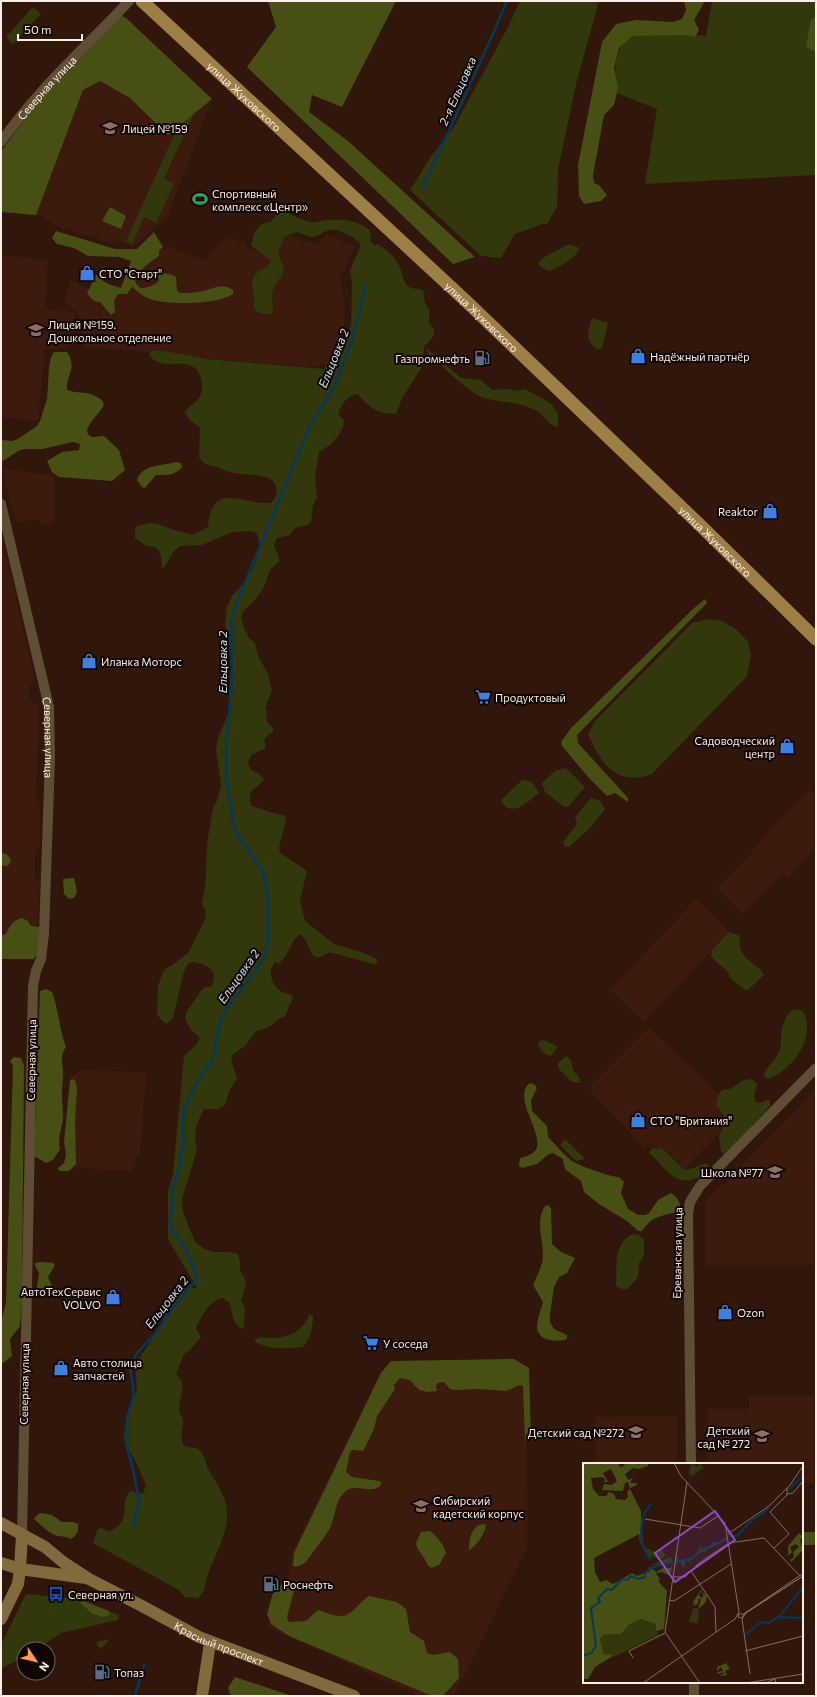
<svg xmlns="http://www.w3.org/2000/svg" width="817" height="1697" font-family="Commissioner,sans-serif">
<rect width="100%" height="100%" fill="#31160b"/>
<!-- built -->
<path fill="#3c1a0d" d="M125 17 212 99 167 218 133 247 118 241 113 244 57 226 39 215 1 212V153L2 150Z
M326 234 355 247 347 262 344 273 340 274 345 311 344 331 339 351 325 365 312 367 246 362 129 350 84 349V338L79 314 64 302 70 280 106 298 134 270 167 246 204 260 227 236 240 242 246 240 247 249 273 256 281 235 289 236 302 241 319 243Z
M1 254 48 261 45 309 74 312 70 348 45 349 38 421 1 417Z
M2 468 55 476 54 524H40V519L16 523Z
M1 530 35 680 29 687 30 699 39 707 36 801H40V847L35 853V878L40 882 37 939 1 956Z
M809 790 816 797V847L788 879 782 874 744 914 717 888 741 863 745 861 759 842Z
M696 899 729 932 644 1022 610 990Z
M649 1027 725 1100 721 1132 684 1170 661 1147 658 1150 650 1142 644 1148 591 1092V1085Z
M83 1070 146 1072 140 1155H136L135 1166H132L131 1171 66 1167 71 1076Z
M816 1089V1265H705V1202Z
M526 1369 528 1546 454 1696H419L267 1627 288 1576 292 1552 381 1371Z
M749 1396H816V1483H802V1464H707L708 1409H749Z
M677 1416V1464H596L595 1417Z"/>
<!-- green -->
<path fill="#32380b" d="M520 1H599L576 84 558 170 557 207 547 224H542L515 234 501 258 481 256 410 190 430 158 454 127 507 29Z
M712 1H816V175L645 184 657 109 614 92 616 60 625 35 653 30 706 36Z
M33 7 41 14 13 44 6 37Z
M190 100 198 104 164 179 174 184 156 223 144 217 132 244 126 241Z
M282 210C292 215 300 220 311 222 317 223 323 220 329 220 343 218 359 222 370 230L371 242 374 245 378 244C388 251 393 255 399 266 403 272 402 281 408 286 412 290 418 288 423 290L425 303 429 310V323L434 329V333L433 337 424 347 422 367 402 398 396 414C375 413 371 408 357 394 347 395 341 405 338 414L344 420 343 428 333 443 319 452 315 476 317 497 313 505 311 522 308 525 295 528 290 535 277 538 274 546 279 557V562L270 570 264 587 254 601 244 610 241 617 244 628 249 638 255 643 258 656 268 674 272 691 267 702 265 711H268C265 720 266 722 273 728V732L269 734 264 740 266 748 251 755 248 763 251 770 258 773 264 779C257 791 246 787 251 806 262 808 272 814 284 815L286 819 279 848 280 853 307 871 300 901 305 921 334 944 361 952 377 959 378 963 374 964 332 953C326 952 325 955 320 957 310 959 309 944 305 939 303 937 302 936 300 934 290 941 289 956 278 964L275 962 271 969C270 976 273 986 279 990 283 994 289 992 293 997L285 1016 277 1020 271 1026 255 1032 245 1046 232 1055C230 1065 236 1070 237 1079L230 1089 225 1105 218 1109H204C196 1124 193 1133 197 1150L182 1199 183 1212 195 1242 205 1249 213 1252H229L238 1254 240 1262V1271L244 1277 246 1285 241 1301 245 1307 244 1327 241 1329C232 1321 232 1314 230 1303L223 1298C210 1299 200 1318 196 1329L201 1337 190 1350 184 1354 176 1374C188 1385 180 1394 179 1409 179 1414 183 1416 183 1421 183 1432 179 1435 184 1446 188 1448 192 1447 196 1448 204 1451 205 1462 208 1469 214 1478 220 1488 224 1498 234 1522 218 1549 209 1571 204 1582 208 1589 198 1598L185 1597 179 1590 93 1543 98 1529 102 1528 109 1532C114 1529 121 1525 123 1519 127 1509 121 1499 131 1491L143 1494 146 1485 136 1462 125 1444 124 1436 125 1427 137 1389 135 1364 157 1332 167 1310 179 1294 186 1288H197L168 1239V1191L173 1174 184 1056 196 1045 200 1038 191 1030 185 1019 187 1011 201 991 204 988 212 986C213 982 215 976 213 972 211 966 198 962 192 962L188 964 184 971 173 1018 166 1024 157 1015 158 986 164 970 175 963 188 953 205 919 206 911 202 904 206 879 207 844 213 808 217 801 221 785 216 751 218 738 230 709 229 691 232 670V658L225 624 227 607 232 596 243 584 254 567 260 547 257 533 250 531 232 532 202 545 180 546 174 551 165 566 162 568 161 556 157 548 145 545 135 538V529L137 526 150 523 158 524 174 530 193 535 208 527C211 480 244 505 271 503 279 496 279 482 268 478 258 474 245 475 234 473 228 472 222 469 217 467 209 465 203 465 199 457L200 428 190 420 185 413C189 405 198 402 201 394 203 388 202 383 201 378 192 350 161 376 149 354L152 351H164L208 359 324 369 333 352 346 336 351 325 352 283 350 270 361 245C356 237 336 227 328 230 324 231 321 235 317 236 310 239 303 233 296 232L284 237 278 253 284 268 282 276 274 286 272 294 273 311 271 314C264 315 254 313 254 305 254 301 255 299 254 295 253 288 250 282 255 275 260 268 265 272 271 261L268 258 251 246 254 233 259 227 262 224 270 222Z
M566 245H571L580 248C573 261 562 265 549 271L543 268 538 264C544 254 557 252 566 245Z
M592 318 608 323 602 349H596C584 337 588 332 592 318Z
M426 348 461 378 481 380 492 390 508 389 518 391 525 389 540 397 552 405 558 414V427C548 426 544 414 535 410 518 401 501 403 484 398 471 395 438 362 427 352Z
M708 619 722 621 736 629 748 642 751 654 747 676 652 774C617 787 600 763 588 734L595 721 692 623Z
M566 768 585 787 568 807H564L545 792 542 783 555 771Z
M522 780 532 782 539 793C529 801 510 820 501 800Z
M591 798 600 801 605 809 591 827 569 847H565L563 842 577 824 575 817Z
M729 932 739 935C741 942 738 948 743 954 748 962 760 966 764 975L749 989 745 990 731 979 727 971 711 957 712 950Z
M793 1009 803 1011C817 1037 793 1069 769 1079L765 1077 764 1073 779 1053 781 1045V1032L786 1017Z
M544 1040 557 1046V1048L551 1056C545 1055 540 1050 538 1044L540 1041Z
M566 1056 571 1060 573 1070 580 1078 579 1083 572 1082 558 1068V1063Z
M752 1079 757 1084 754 1097 755 1102 760 1103 767 1100 770 1101V1106L731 1149 724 1154 721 1152 719 1136 724 1126 725 1118 716 1104 718 1100V1096L722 1090 730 1089 744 1080Z
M565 1139 585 1159 576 1161 560 1145Z
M653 1147 658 1150 661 1147 684 1170 694 1168 705 1163 709 1166C709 1172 704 1174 699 1177 675 1189 666 1167 650 1154V1151Z
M633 1234 639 1235 644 1239V1256L639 1263 638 1277 628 1289H622L616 1286C617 1269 613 1242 633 1234Z
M309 1315H313C313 1328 311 1337 303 1347 286 1349 268 1350 254 1341 258 1336 263 1338 269 1338 287 1338 302 1333 309 1315Z
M26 1594 78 1599 119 1615 118 1620 61 1633 37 1649H24V1657L3 1668 1 1666V1645Z
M110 1639 101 1649 97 1645V1642Z"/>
<!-- forest -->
<path fill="#484f15" d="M268 1H396L342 107 312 95 309 112 348 141 475 257 453 264 247 67 276 27Z
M684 1H705L694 20 699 30 695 37 684 35 632 36 619 48 614 68 618 88 614 105 604 115 593 175 594 183 599 185 607 195 601 201 584 204 579 196 578 165 602 42 616 24 636 20 673 22 682 19 686 10Z
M121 16 125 17 212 99 168 135 130 98 100 81 83 90 36 215 1 212V153L2 150 35 105Z
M816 16V52L806 47 811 20Z
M110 207 126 216 121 229 102 221Z
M56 231 115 249H137L154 232 163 247 159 251V256C151 262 137 270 135 281 136 283 137 285 139 287 144 290 155 285 159 281L158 277 160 273C166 273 171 274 176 277L177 290 180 293C187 293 195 293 202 291 213 289 222 282 233 290V294C216 305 169 305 150 299 143 297 137 291 132 287L127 294H118L114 301 115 312 111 315 100 302C93 302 91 298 87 293L97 274C101 283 112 285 121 288L131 261 119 257 88 256 74 248 57 244 52 238Z
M54 352H67C78 370 66 373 67 390 82 395 86 389 102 400L104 405C99 414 87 424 87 432 91 441 97 435 104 436L119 450 125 470 112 481 59 477 52 472 47 461 62 452 79 450 80 444 73 442 42 449H24L18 451 3 461H1V440L12 441 18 439 37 426 40 421 47 399 49 368 51 357Z
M176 462 181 463 182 467C175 476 166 475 156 475L145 488 142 487 137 480C142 464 162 466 176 462Z
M705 599 707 603 577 735 578 743 628 798V802L615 793 607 796 588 777 562 746 561 742 571 728 694 608Z
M1 852 8 855 11 861 8 866H1Z
M74 878 77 892 74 898 69 899 64 894 63 879Z
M22 918 28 921 31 926 40 927V948L34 959H1V936L6 934C10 926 13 920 22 918Z
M46 989 52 992C59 1010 59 1029 66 1047 59 1057 63 1063 63 1074 63 1080 62 1087 62 1093 62 1101 63 1109 63 1118 62 1129 57 1138 60 1149L53 1160 46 1163 34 1156 40 991Z
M14 1057 21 1058 24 1065 22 1299 20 1326 10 1339 12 1356 3 1363H1V1322L6 1303 13 1066 10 1061Z
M73 1079 76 1082 77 1090 75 1119 76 1164 69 1171H60L57 1169 64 1163 66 1155 64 1142 70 1080Z
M530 1083 535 1085 537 1088 531 1100 532 1111 547 1126 548 1137C556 1145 563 1154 572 1161 579 1166 611 1177 619 1177L624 1182 621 1193 628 1209 638 1215H645L649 1213 658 1200 671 1193C678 1199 681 1201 680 1211 661 1217 654 1214 642 1231H638L627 1221 599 1204 584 1192 581 1181 566 1170 564 1166 563 1159 553 1153 549 1154 537 1164 522 1168 519 1166 520 1158C524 1157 531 1155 534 1152 549 1139 510 1098 530 1083Z
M548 1205 551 1208 552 1244 561 1252 575 1258 567 1273 559 1277 554 1287 550 1314V1322L554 1329 567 1335V1339C557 1342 539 1342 537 1328 537 1320 541 1309 543 1302L533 1285C537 1276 543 1265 543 1255 543 1239 535 1221 545 1206Z
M41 1262 53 1263 55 1265 48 1277 52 1286 50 1292 41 1294 37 1288 39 1273 35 1265V1263Z
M514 1359 529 1368 531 1439 525 1441 523 1386 520 1385 506 1391 479 1389 456 1390 450 1389 444 1382 438 1383 436 1385 437 1391 428 1392 419 1390 410 1380 400 1378 394 1385 395 1389 377 1416 374 1429 363 1451 352 1450 350 1452 346 1472 352 1477 379 1481 381 1482V1485C373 1495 355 1483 346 1491 335 1500 336 1514 331 1526 325 1538 314 1550 306 1562L301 1565 295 1567 293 1565 294 1553 381 1373 391 1361Z
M41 1513 52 1515 62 1522H73L78 1524C79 1531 77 1535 71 1539 66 1536 63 1537 58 1536 49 1534 41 1525 34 1519L38 1514Z
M486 1524C486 1532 476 1547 469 1550 469 1539 470 1533 478 1525Z
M430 1531C438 1537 443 1544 446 1553L439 1565 431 1568C426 1565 427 1562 424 1558 416 1545 413 1548 421 1532Z
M802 1532H816V1545H802Z
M286 1582H292L295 1587 287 1617 289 1622 306 1621 318 1610C325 1612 333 1616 341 1616 351 1617 360 1601 369 1596L397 1602 406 1609 410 1632 424 1641 427 1653 433 1655 450 1652 458 1659 459 1678 443 1696H432L289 1636 271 1624 267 1614 274 1589Z
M84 1601 109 1611V1615L104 1617 93 1614 80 1603Z
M235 1677 292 1696H231L228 1688Z"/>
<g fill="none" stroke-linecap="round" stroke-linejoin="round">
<!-- stream -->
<path stroke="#03395c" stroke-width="2.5" d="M423 188C450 126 481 64 507 1
M133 1526 139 1500 133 1469 127 1448V1418L134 1395 130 1368 137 1353 155 1334 172 1309 196 1280C194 1259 183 1244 170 1228L173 1187 179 1168 183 1146V1111L197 1082 212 1061 222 1015 258 967 266 953 268 934V897L263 872 237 835 233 822 226 777V745L232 682 231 621 239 597 311 423 334 387 352 341 366 285
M135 1696 144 1665"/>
<!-- tertiary -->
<g stroke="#5e4f34" stroke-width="10">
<path id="s1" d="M1 142C37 90 86 47 129 1"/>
<path id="s2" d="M1 504 49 707 50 758 44 934 41 959 36 971 33 986 22 1535"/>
<path d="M691 1464 688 1214 690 1202 700 1186 816 1068"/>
<path d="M694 1682V1696"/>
</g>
<!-- secondary -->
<g stroke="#816a3e" stroke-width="12">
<path id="s3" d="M1 1523 45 1547 63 1562 89 1579 142 1606 199 1637 354 1696"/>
<path d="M1 1563 20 1569 86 1578"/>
<path d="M1 1619 18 1584 20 1569 22 1535"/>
<path d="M202 1696 210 1643"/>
</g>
<!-- primary -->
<path stroke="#9d7f45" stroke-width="13" id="s4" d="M142 1 467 302 702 527 816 639"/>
</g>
<!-- icons -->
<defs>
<symbol id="school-bare" viewBox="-9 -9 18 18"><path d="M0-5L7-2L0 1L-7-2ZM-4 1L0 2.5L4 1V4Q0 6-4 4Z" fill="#8d6e63" stroke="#100503" stroke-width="2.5" paint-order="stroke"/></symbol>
<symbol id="stadium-bare" viewBox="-9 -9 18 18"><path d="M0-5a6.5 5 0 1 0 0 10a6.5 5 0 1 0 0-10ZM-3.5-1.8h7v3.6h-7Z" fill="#2e9e5b" stroke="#100503" stroke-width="2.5" paint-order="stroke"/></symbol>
<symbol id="shop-bare" viewBox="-9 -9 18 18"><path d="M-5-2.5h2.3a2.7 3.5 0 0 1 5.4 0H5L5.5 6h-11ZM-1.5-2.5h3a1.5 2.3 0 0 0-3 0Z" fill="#3f7fe0" stroke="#100503" stroke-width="2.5" paint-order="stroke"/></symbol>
<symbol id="fuel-bare" viewBox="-9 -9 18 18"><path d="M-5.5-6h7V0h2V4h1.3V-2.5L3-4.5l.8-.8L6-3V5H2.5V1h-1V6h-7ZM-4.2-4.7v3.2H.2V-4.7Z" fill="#5c6f8a" stroke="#100503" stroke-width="2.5" paint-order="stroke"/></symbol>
<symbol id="supermarket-bare" viewBox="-9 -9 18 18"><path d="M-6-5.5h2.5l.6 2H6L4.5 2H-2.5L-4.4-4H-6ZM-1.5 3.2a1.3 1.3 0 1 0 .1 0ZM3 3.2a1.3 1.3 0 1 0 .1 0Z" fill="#3f7fe0" stroke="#100503" stroke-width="2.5" paint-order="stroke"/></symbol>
<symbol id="bus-bare" viewBox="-9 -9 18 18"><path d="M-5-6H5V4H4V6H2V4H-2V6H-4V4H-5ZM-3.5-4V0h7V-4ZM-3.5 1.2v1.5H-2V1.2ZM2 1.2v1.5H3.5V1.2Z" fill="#1a4fb4" stroke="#100503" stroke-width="2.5" paint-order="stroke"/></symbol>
</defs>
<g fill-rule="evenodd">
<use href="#school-bare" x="99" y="117" width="22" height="22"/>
<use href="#stadium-bare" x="189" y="188" width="22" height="22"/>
<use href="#shop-bare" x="76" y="262" width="22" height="22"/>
<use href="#school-bare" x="25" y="319" width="22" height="22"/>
<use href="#shop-bare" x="627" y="345" width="22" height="22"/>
<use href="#fuel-bare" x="471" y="347" width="22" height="22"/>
<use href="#shop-bare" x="759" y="500" width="22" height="22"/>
<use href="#shop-bare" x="78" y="650" width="22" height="22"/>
<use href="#supermarket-bare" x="472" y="686" width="22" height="22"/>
<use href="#shop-bare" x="776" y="735" width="22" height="22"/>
<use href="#shop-bare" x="627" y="1109" width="22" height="22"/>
<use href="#school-bare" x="764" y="1161" width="22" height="22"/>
<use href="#shop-bare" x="102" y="1286" width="22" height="22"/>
<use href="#shop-bare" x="714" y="1301" width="22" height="22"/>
<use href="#supermarket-bare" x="360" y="1332" width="22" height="22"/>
<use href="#shop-bare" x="50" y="1357" width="22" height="22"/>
<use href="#school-bare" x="625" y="1421" width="22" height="22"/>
<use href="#school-bare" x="751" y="1425" width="22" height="22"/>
<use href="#school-bare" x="410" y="1495" width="22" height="22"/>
<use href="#fuel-bare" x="260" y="1573" width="22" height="22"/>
<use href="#bus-bare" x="45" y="1583" width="22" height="22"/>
<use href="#fuel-bare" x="91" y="1661" width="22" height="22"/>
</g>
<g text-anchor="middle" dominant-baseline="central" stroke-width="4" stroke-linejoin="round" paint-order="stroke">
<!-- street labels -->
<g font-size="11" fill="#fdede7" stroke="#100503">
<text stroke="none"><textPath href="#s1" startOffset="71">Северная улица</textPath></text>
<text stroke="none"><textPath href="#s4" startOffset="140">улица Жуковского</textPath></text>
<text stroke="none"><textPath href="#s4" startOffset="464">улица Жуковского</textPath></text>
<text stroke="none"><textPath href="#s4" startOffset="788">улица Жуковского</textPath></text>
<text stroke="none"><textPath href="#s2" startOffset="239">Северная улица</textPath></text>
<text transform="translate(31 1060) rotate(-89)">Северная улица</text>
<text transform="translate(677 1253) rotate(-89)">Ереванская улица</text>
<text transform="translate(24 1384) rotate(-89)">Северная улица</text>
<text stroke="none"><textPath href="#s3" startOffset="250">Красный проспект</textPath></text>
</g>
<!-- poi labels -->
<g font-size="11" fill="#fdede7" stroke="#100503" text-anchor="start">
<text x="122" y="128">Лицей №159</text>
<text x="212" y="193">Спортивный<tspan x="212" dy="13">комплекс «Центр»</tspan></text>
<text x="99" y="273">СТО "Старт"</text>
<text x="48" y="324">Лицей №159.<tspan x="48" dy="13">Дошкольное отделение</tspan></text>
<text x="650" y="356">Надёжный партнёр</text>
<text x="470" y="358" text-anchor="end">Газпромнефть</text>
<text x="758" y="511" text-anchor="end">Reaktor</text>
<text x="101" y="661">Иланка Моторс</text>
<text x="495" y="697">Продуктовый</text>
<text x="775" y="740" text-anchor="end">Садоводческий<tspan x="775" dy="13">центр</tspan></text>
<text x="650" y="1120">СТО "Британия"</text>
<text x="763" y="1172" text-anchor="end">Школа №77</text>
<text x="101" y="1291" text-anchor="end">АвтоТехСервис<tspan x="101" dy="13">VOLVO</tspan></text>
<text x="737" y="1312">Ozon</text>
<text x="383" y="1343">У соседа</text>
<text x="73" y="1362">Авто столица<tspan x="73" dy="13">запчастей</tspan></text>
<text x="750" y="1430" text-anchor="end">Детский<tspan x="750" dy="13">сад № 272</tspan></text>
<text x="624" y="1432" text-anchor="end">Детский сад №272</text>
<text x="433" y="1500">Сибирский<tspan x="433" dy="13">кадетский корпус</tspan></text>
<text x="283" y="1584">Роснефть</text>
<text x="68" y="1594">Северная ул.</text>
<text x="114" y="1672">Топаз</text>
</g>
<!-- water labels -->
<g font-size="12" font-style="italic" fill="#d3e3f1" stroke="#100503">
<text transform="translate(457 91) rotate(-66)">2-я Ельцовка</text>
<text transform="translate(333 358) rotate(-68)">Ельцовка 2</text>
<text transform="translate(222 662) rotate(-90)">Ельцовка 2</text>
<text transform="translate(238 976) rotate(-55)">Ельцовка 2</text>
<text transform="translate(166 1302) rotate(-52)">Ельцовка 2</text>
</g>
</g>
<!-- overview -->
<g transform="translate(583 1463)">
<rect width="220" height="220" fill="#31160b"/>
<path d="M108 0 115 4 116 0 121 5 109 13 106 11ZM58 57 61 84 72 89 78 86 83 92 80 95H72L68 92 69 95 66 97 65 90 58 81ZM144 73V78L133 81 130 84 124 86 123 89H119L108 96H105L108 101 103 97 101 105 97 99 92 100 93 103 97 102 93 104 91 100 93 89 94 95 97 97 108 95 114 90 117 82 118 85 127 84 131 79H136ZM86 94 89 96V100L67 103ZM110 145 116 146 115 160 106 159ZM58 156 73 161 75 172 31 194 29 191 21 192 17 176 20 172 38 171 47 161Z" fill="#32380b"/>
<path d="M0 0H35L37 4 41 3 42 0H53L55 4 54 0H65V3L56 6 50 5 42 11 45 17 50 15 47 20H54V22L47 25 45 19 42 20 40 28 19 27 21 21 29 22 34 18 28 6 20 10 25 19H20L23 17 19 14 8 15 10 26 16 33H24L25 29 31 31 33 36 42 37 45 34 44 29 47 26 58 48 59 80 62 84 57 80 56 71 11 95 12 109 17 119 23 117 30 121 49 110 54 113 67 108 65 105 68 104 73 109 80 105H88L90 97 88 109 85 112 79 109 73 110 77 117 75 118 84 128 81 166 73 168V161L58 156 47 161 38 171 20 172 17 176 21 192 29 191 30 193 12 204 5 216H0ZM216 70 220 74 217 77 220 87 208 99 207 97 211 94 210 89 216 84 213 81 207 84 209 89 205 93V83ZM118 127 120 130 117 129 116 133 120 135V130L124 133 122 140 115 146 118 136 116 135 114 143V141L112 143V139L110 143V139ZM143 200 147 206 142 208 144 212 137 213 142 209 135 211 134 209 140 208 138 204 134 208V204Z" fill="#484f15"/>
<path fill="none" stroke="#03395c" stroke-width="2" d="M205 27 218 15 220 8M147 73H154L167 59 186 45M67 96 58 79V67L61 51 68 41M93 99 108 96 118 87 143 77M196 154 220 124M163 171 178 159 185 160 196 154 220 155M0 193 8 190 13 183 8 145 17 139 15 135 24 126 29 127 39 116 44 117 48 113 56 116 62 114V110L69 105 88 99"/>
<path fill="none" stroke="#836c63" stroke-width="1" d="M104 19 82 169 117 220M204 31 210 30 220 18M62 56 117 65 135 53M145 71 186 43 207 22 220 3M146 80 181 75 217 113M191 85 206 71 187 49 204 32V25M108 108 132 144 133 169M220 112H217L216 113 161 151H156L155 154 159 155 162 150 220 113M89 114H102L116 100 146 80M86 137 91 138 148 101M162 188 220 173M50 195 46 188 82 170M167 211 159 156 163 150 220 113M60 220 152 156 156 149 142 60 98 13 91 0M163 220 220 211M182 220 192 216 193 220"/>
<path fill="#8e49c5" fill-opacity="0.15" stroke="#8e49c5" stroke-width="2" d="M132 48 152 77 92 119 72 90Z"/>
<rect width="220" height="220" fill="none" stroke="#fdede7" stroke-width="2"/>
</g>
<!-- border -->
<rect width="817" height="1697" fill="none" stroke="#fdede7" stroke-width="4"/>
<!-- north arrow -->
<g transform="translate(36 1661) rotate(125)"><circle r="19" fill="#100503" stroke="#6f625e"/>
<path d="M0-3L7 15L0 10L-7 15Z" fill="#fe9c57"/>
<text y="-6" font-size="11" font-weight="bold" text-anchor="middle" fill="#fdede7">N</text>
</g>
<!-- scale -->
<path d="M18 34v6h64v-6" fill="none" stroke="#fdede7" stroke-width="2"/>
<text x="24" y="34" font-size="12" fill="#fdede7" stroke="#100503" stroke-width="3" paint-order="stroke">50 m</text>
</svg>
